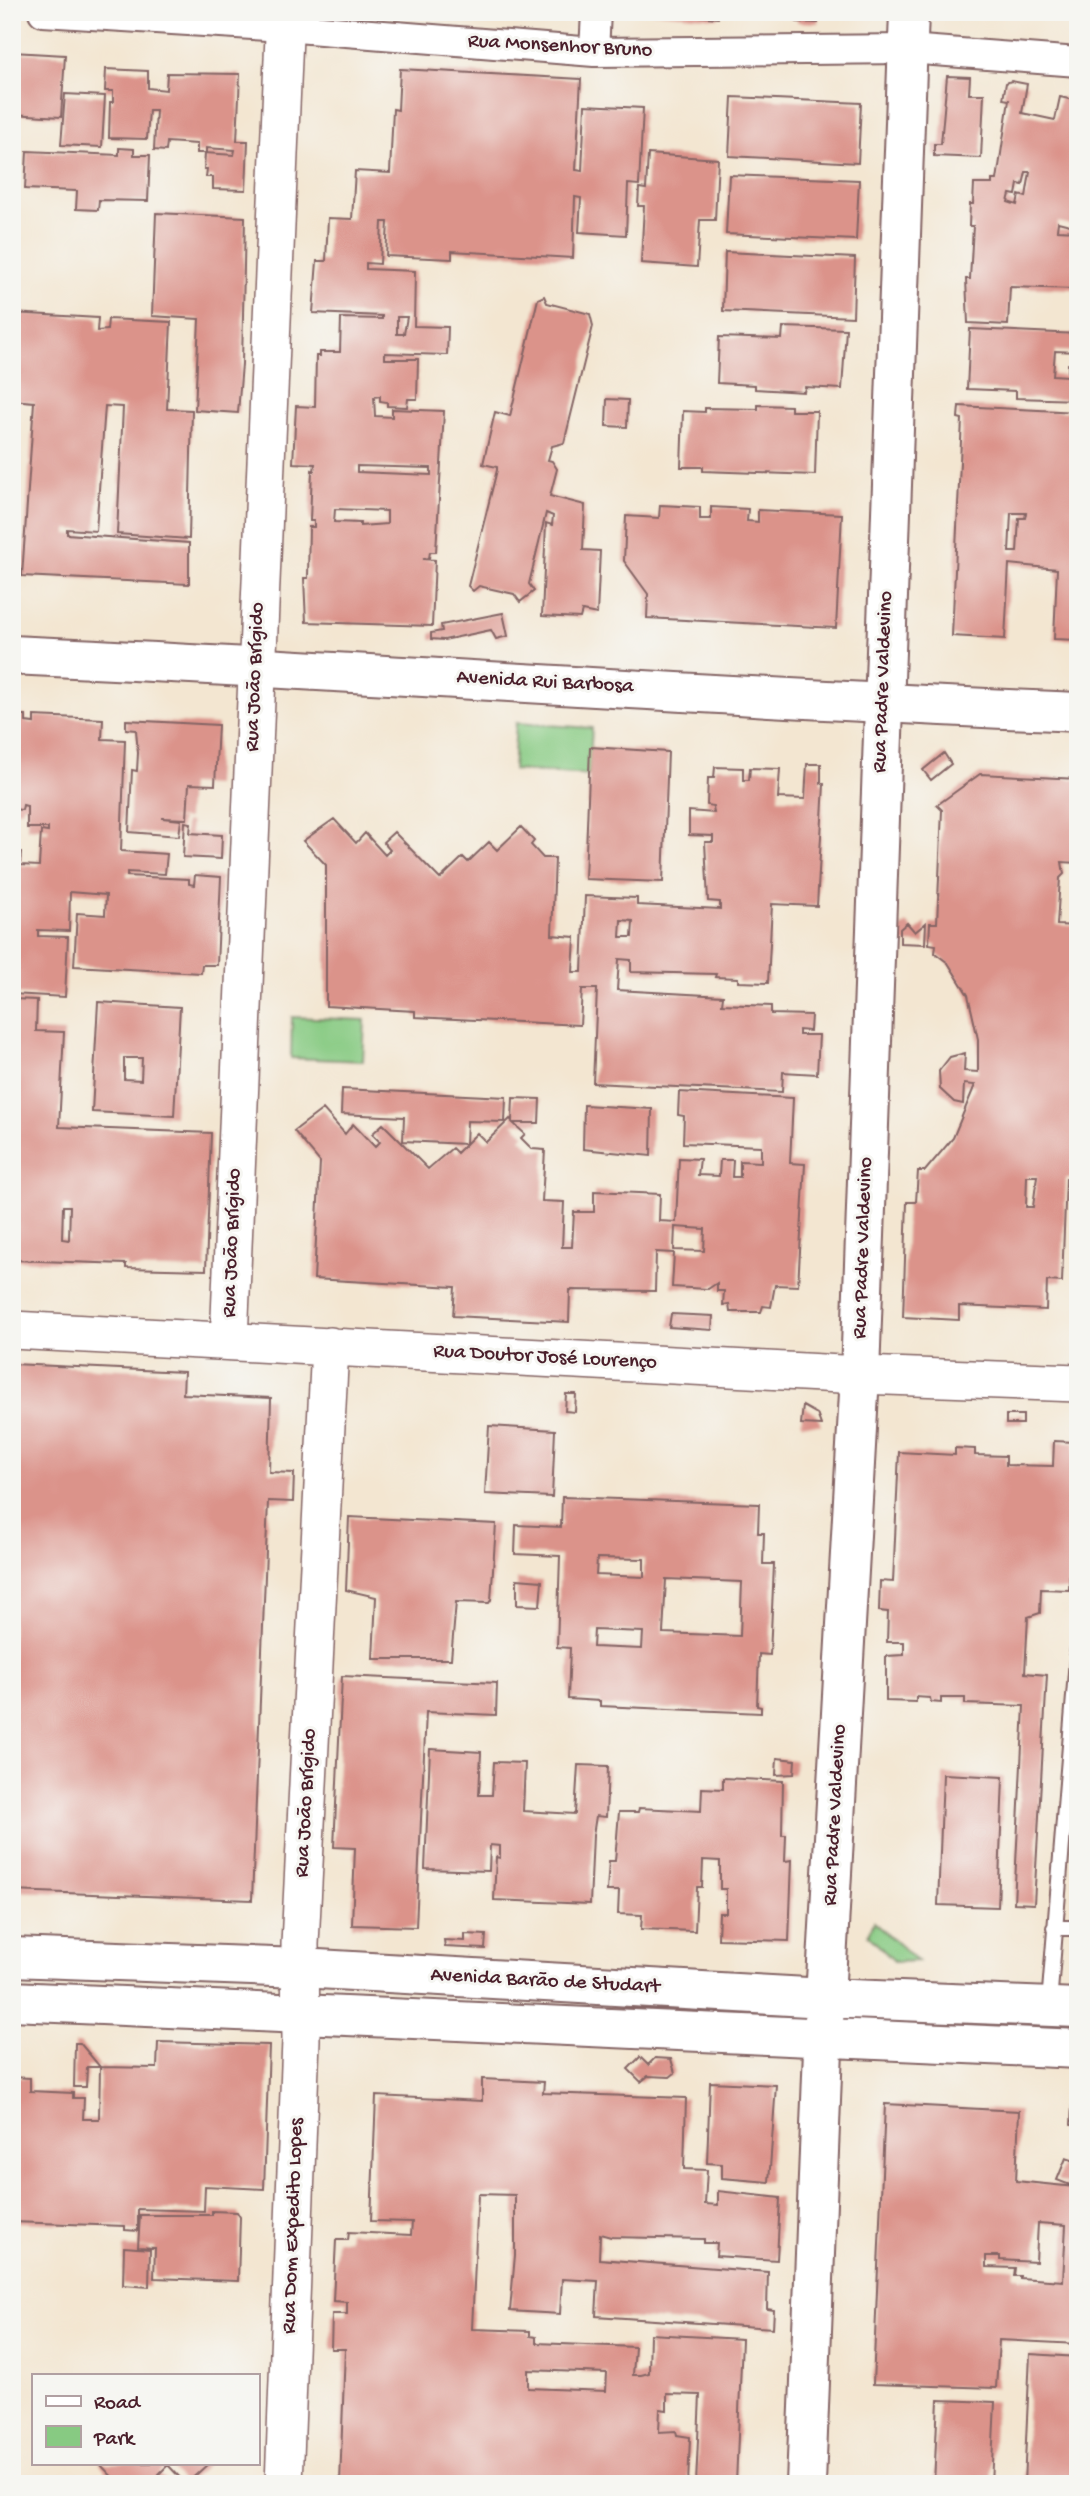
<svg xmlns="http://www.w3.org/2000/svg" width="1090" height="2496" font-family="'Gochi Hand',sans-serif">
<rect width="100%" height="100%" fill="#f6f6f2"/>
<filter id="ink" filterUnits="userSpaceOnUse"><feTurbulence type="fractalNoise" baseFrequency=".0143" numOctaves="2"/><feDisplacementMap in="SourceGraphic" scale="14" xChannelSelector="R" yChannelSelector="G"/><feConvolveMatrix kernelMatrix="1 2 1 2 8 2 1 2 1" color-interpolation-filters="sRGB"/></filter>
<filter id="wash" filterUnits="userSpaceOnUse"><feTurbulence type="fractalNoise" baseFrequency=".00686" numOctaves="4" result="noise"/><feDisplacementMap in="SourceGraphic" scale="28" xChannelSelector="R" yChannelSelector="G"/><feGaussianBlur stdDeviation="1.57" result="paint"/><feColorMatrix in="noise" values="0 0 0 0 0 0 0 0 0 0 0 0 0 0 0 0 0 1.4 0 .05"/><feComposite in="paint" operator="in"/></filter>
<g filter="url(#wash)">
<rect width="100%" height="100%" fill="#f3e6d1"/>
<!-- green -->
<path fill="#87ca82" stroke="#687456" stroke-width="2" d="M516 723 592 728 589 775 513 770Z
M292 1017 365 1020 363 1061 291 1058Z
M873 1922 918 1961 895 1962 868 1935Z"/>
<g id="blocks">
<!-- building -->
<path fill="#db938a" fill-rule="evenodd" d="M647 12H719L718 18Z
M798 12H819L818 23 797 22Z
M12 52 65 55 61 117 12 114Z
M106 69 148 71V88L166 90 167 73 240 74 237 141H248L246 190 213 189V177H206L207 169H204L205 153 234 155 235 150 206 148V153H197V144L167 142 166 151 154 150 156 110H149L147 139 109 138 110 102H113V91H105Z
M400 69 581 79 576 170 582 171 585 105 643 108 639 185 628 184 626 235 579 232 581 198 575 197 573 258 452 251V259L386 256 388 222H382L380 264 366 263V269L415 271 414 326 448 327 447 355 385 353V359H418L417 399H408L407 407 387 406V402L380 401V396L374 397 375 416 392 417V409L444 411 436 552H430L429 558 423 559 435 560 432 626 306 622 304 578H308L309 527H314V521H310L312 470 314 471 315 464 293 463 296 406 315 407 316 356H320V352H340L341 318 382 319V316L313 313 317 261H326L328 218 352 219 355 171 390 173 393 109 398 110ZM397 317H407L404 334H397ZM357 466 431 468V475L357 472ZM335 509 387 511V524L360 526V523L334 522Z
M947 76 970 77 969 94H984L981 158 934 156V144H941Z
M1011 81 1027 84 1022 113 1055 120 1060 97 1078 101V227L1058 222 1057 230 1078 231 1076 289 1010 287 1008 325 968 323 966 279H970L973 226H969L970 204H973L974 184H992V180H997L1009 100 1003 99 1006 83ZM1026 172H1030L1026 197 1019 195 1017 205 1008 202 1010 194 1016 195 1018 184 1023 185Z
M65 94 105 96 102 147 61 145Z
M732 97 861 103 858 163 729 156Z
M119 148 134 149V155H150L148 201 99 200 98 210 76 209 77 191 25 189 27 151 119 155Z
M648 154 718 159 715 220H700L697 267 641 263 644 206H638L639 188 646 189Z
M729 175 859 180 856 240 726 234Z
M156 213 245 217 242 364 238 413 195 410 199 319 152 316Z
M725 252 855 258 853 317 723 311Z
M544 296 547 303 590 314 593 326 564 443 552 446 548 460 552 461 557 469 550 496 585 505 583 550 600 551 597 614 582 611 580 618 542 616 546 523 552 525 553 516 546 513 529 584 534 591 520 602 514 594 479 586 473 591 468 586 497 470V467L483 464 495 412 510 416 538 299Z
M12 313 98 318 97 331 107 330 108 319 171 322 167 409 192 410 189 539 117 534 123 407 105 406 96 531 67 529V534L189 543V584L22 576 34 402 12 400Z
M783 327 846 329 842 389 805 387 804 392 755 389V385L717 383 719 337 782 339Z
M970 329 1078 334V352L1055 351 1053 375 1068 376V364L1078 365V400L1016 398V391L967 389Z
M607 399 628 400 627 427 606 426Z
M758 405 791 406V411H817L815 475 703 471V467H681L683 411 705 412V408L758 409Z
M959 406 1078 412V640L1054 639 1057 569 1009 564 1005 639 952 636 962 419 958 418ZM1011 513H1026L1025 518H1019L1017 552H1009Z
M660 505 700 507V519H711V507L748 509 747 521 758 522V510L842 514 836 628 647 618 648 594 624 561 626 516 659 518Z
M503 613 508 636 496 639 491 630 444 640 431 639V633L442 631 441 625Z
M12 715H26V722L34 723V716L103 719 102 739 125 740 121 851 167 854 165 874 127 872V876L189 879V884L194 885 195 875 221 877 217 965H202L201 973 74 966 77 913 105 915 106 895 70 892 69 931 38 930V936L68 937 65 997 12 994V935H16L17 929H12V869H18V865H12V852H21L20 865 39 866 41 831 48 832V828H27V806L23 805 22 810 12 809Z
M126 720 218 725 215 785 189 784 187 819 162 818 181 820 179 836 129 832 132 770 137 771 138 753 136 730 126 729Z
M590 747 668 752 663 882 585 879Z
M944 753 951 764 931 780 923 770Z
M807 764H821V783L824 784 817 906 772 904 768 983 738 982V978L715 977 716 974 631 972V960L619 959 617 990 723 996 722 1004 771 1006V1014L811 1015 810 1031 799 1030V1035H819L817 1074 783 1072 782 1092 593 1083 597 989H582L580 1025 415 1017V1011L326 1006V865L303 841 334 819 356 843 365 833 385 855 390 850 383 842 394 832 440 879 463 857 468 862 489 842 497 850 521 827 534 841 531 845 543 858H555L552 935 575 937 573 972H582L585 896 637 898V905L720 909V902L708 901 705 842H713V836L689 835V811L714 813 713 806 707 805 708 778H714L715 767 743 768V780H749L750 768 780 769 778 798 805 799ZM621 920 633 921 632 937H620Z
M980 774 1078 779V863L1062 862 1064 874 1060 878 1057 925 1078 926V1178H1066L1062 1282 1047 1281 1046 1310 959 1306V1320L903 1317 907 1202H916L918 1171H925L953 1138 975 1085 964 1084 963 1104 954 1102 940 1089 939 1071 950 1057 965 1053 964 1071 978 1072V1039L968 995 948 963 935 953 936 945 929 944 930 923H937L942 810 937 805ZM1027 1176H1037L1033 1207H1026Z
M185 822 191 823 190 833 222 835 221 859 183 857Z
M907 923 915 932 926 923 925 944 900 943V929Z
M12 999 37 1000 36 1031 64 1032 59 1127 211 1133 206 1270 126 1268V1264L12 1260ZM63 1206H70L69 1240 62 1239Z
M98 1002 180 1007 174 1116 92 1112ZM124 1058H142L141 1080 124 1079Z
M342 1089 506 1097 505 1122 467 1121 466 1144 403 1141 404 1117 341 1114Z
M679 1092 793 1098 790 1163 805 1164 798 1286 775 1285 771 1307 763 1306 761 1312H730L729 1304 723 1305 724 1291H717V1283L708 1289 672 1287 674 1253 656 1252 655 1291 570 1290 569 1322 453 1316 455 1287 314 1279 320 1162 294 1131 323 1109 345 1134 353 1124 375 1147 380 1142 372 1134 383 1124 428 1169 452 1148 457 1153 477 1133 486 1142 510 1119 512 1121 513 1098 540 1099 539 1123H513L525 1134 521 1138 532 1149 545 1150 542 1201 564 1202 562 1247H572L574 1212H594V1191L660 1194 659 1221 676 1222 679 1158 700 1159 698 1175 719 1176 720 1160H733L732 1177H740V1161L761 1162V1146L683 1143 684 1116 678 1115ZM675 1227 705 1229 704 1251 674 1250Z
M584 1105 652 1109 651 1156 583 1149Z
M671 1314 713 1316 712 1330 669 1327Z
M12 1364 184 1372 183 1394 271 1398 269 1472 294 1473 293 1502 268 1501 252 1900 12 1891Z
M566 1394H576L575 1412 565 1411Z
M803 1406 817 1414 821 1425 801 1424Z
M1006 1415H1023V1424H1006Z
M489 1426 555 1430 552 1497 485 1494Z
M1054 1441 1075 1442 1069 1590 1041 1589 1040 1613 1028 1617 1025 1673 1047 1675 1034 1904 1014 1903 1024 1706 965 1704V1698H941V1703L931 1702 930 1698 916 1697V1702L886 1701V1656L904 1655V1642H887L888 1612 879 1611 880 1581 893 1582 899 1452 955 1455V1448L975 1449V1455L1006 1456V1465L1053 1466Z
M562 1497 759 1504 758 1533H764L763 1564H774L770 1655 759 1654 757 1706 761 1707V1713L600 1706V1701L568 1699 570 1648 557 1647 560 1556 515 1554 516 1525 561 1527ZM597 1558 644 1559V1577L596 1575ZM666 1579 742 1582 740 1636 663 1633ZM594 1630 643 1632 642 1649 593 1647Z
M349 1517 496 1524 491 1600 489 1603 456 1602 451 1659H373L376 1597 346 1590Z
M517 1579 542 1581 540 1606 517 1605Z
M342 1676 497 1683 496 1715 426 1712 416 1927 352 1925 355 1848 334 1847Z
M430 1749 481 1752 479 1795H492L494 1762 525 1763 523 1811 575 1814 578 1765 608 1766 606 1817 596 1816 593 1835 590 1904 494 1900 496 1857 500 1858V1846L490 1845 489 1871 425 1869Z
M777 1758 795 1760 794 1774 776 1775Z
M943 1774 1003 1777 998 1907 938 1905Z
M723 1778 783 1781 782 1835H786L785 1861 792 1860 789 1941 718 1939 719 1913H726V1889H720V1861L703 1860 702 1887H697L695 1931 641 1929 642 1915 618 1914 619 1891H607L609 1861H615L619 1812H638L639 1808 701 1811 702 1788 723 1789Z
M465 1934 486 1935 485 1949 445 1947 444 1940 465 1941Z
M158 2042 269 2045 264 2189 205 2186 204 2211 138 2209V2231L125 2230V2226L12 2222V2077L30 2078V2091L73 2093V2098H84L83 2119H99L100 2067H87L86 2087H74L75 2043H80L100 2067 157 2068Z
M640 2057 648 2065 655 2058 671 2059 675 2073 670 2077 648 2076 641 2082 628 2069Z
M482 2079 544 2082 543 2093 686 2098 684 2169 707 2170 705 2204 718 2205V2191L780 2198 777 2260 716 2256 717 2243H704V2239L611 2237 600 2234 599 2259 768 2272 767 2309 774 2310 773 2328 596 2316 598 2281 562 2279 560 2314 510 2311 515 2255V2195L478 2194 472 2329 530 2331V2336L536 2337V2343L635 2347 633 2375H641L649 2373 650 2334 742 2339 736 2484H696L700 2395 667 2394V2410L660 2409 659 2432 676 2431 677 2435 690 2437 688 2484H340L345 2349H331L332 2314H347V2302L333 2301 336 2240H348L349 2232 411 2235 412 2222 371 2221 376 2096 482 2101ZM528 2370 607 2373 606 2391 528 2388Z
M710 2082 776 2085 769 2182 722 2178V2164L707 2163Z
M1073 2083H1078V2126L1071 2125Z
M885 2104 1019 2111 1016 2181 1075 2187 1057 2180 1066 2158 1078 2162V2344L999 2340 996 2388 873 2384ZM1038 2223 1066 2225 1063 2281 1020 2278V2276H1014L1015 2268 986 2267V2256H1000V2260L1036 2262Z
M212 2211 237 2212 240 2217 238 2281 154 2278 155 2248 138 2247 140 2215H212Z
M124 2247 150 2249 149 2287 123 2285Z
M1030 2354 1078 2357V2484H1024Z
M938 2400 995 2402 991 2484H934Z
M99 2463H209L186 2484 168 2465 159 2474 169 2484H119Z"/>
</g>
</g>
<g filter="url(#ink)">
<use href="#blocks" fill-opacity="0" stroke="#856565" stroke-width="2"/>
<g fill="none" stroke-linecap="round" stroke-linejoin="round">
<defs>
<path id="service" d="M1054 1928H1078
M1049 2004 1078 1647"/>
<path id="minor" d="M43 12 284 27 594 52 908 49 1078 62
M594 52 596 12"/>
<path id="tertiary" d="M12 1330 860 1375 1078 1383
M229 1341 285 12
M284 2484 301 2040 300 1944 330 1346"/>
<path id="secondary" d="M12 655C368 671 722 698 1078 712"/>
<path id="primary" d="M12 1957 301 1968 825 1998 1078 2008
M12 2001 1078 2049
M806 2484 825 1998 860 1375 909 12"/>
</defs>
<!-- service casing -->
<use href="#service" stroke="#856565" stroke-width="18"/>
<!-- minor casing -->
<use href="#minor" stroke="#856565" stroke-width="32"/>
<!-- tertiary casing -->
<use href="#tertiary" stroke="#856565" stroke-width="40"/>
<!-- secondary casing -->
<use href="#secondary" stroke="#856565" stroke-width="42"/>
<!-- primary casing -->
<use href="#primary" stroke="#856565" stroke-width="42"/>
<!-- service -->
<use href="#service" stroke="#fff" stroke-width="14"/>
<!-- minor -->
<use href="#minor" stroke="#fff" stroke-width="28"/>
<!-- tertiary -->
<use href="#tertiary" stroke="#fff" stroke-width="37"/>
<!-- secondary -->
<use href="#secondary" stroke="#fff" stroke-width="38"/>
<!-- primary -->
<use href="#primary" stroke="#fff" stroke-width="38"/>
</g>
</g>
<g text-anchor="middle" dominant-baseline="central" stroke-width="6" stroke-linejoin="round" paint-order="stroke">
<!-- street labels -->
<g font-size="21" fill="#4a1f2b" stroke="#f6f6f2">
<text transform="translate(560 47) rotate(3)">Rua Monsenhor Bruno</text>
<text transform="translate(256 677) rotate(-88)">Rua João Brígido</text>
<text transform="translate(884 682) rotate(-88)">Rua Padre Valdevino</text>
<text transform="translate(545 683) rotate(3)">Avenida Rui Barbosa</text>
<text transform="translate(233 1243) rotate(-88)">Rua João Brígido</text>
<text transform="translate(864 1248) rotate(-88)">Rua Padre Valdevino</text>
<text transform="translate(545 1358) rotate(3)">Rua Doutor José Lourenço</text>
<text transform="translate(307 1803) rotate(-87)">Rua João Brígido</text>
<text transform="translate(836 1815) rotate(-87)">Rua Padre Valdevino</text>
<text transform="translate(545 1982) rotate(3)">Avenida Barão de Studart</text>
<text transform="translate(294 2226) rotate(-88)">Rua Dom Expedito Lopes</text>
</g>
</g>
<!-- margin -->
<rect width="1090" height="2496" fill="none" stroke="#f6f6f2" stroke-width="42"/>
<!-- legend -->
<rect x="32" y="2374" width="228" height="91" fill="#f6f6f2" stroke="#b1a0a2" stroke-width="2"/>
<rect x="46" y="2396" width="35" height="10" fill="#ffffff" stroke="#b1a0a2" stroke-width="2"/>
<text x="94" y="2408" font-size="21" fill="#4a1f2b">Road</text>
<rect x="46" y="2426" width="35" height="21" fill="#87ca82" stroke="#b1a0a2" stroke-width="2"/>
<text x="94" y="2444" font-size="21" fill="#4a1f2b">Park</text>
</svg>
